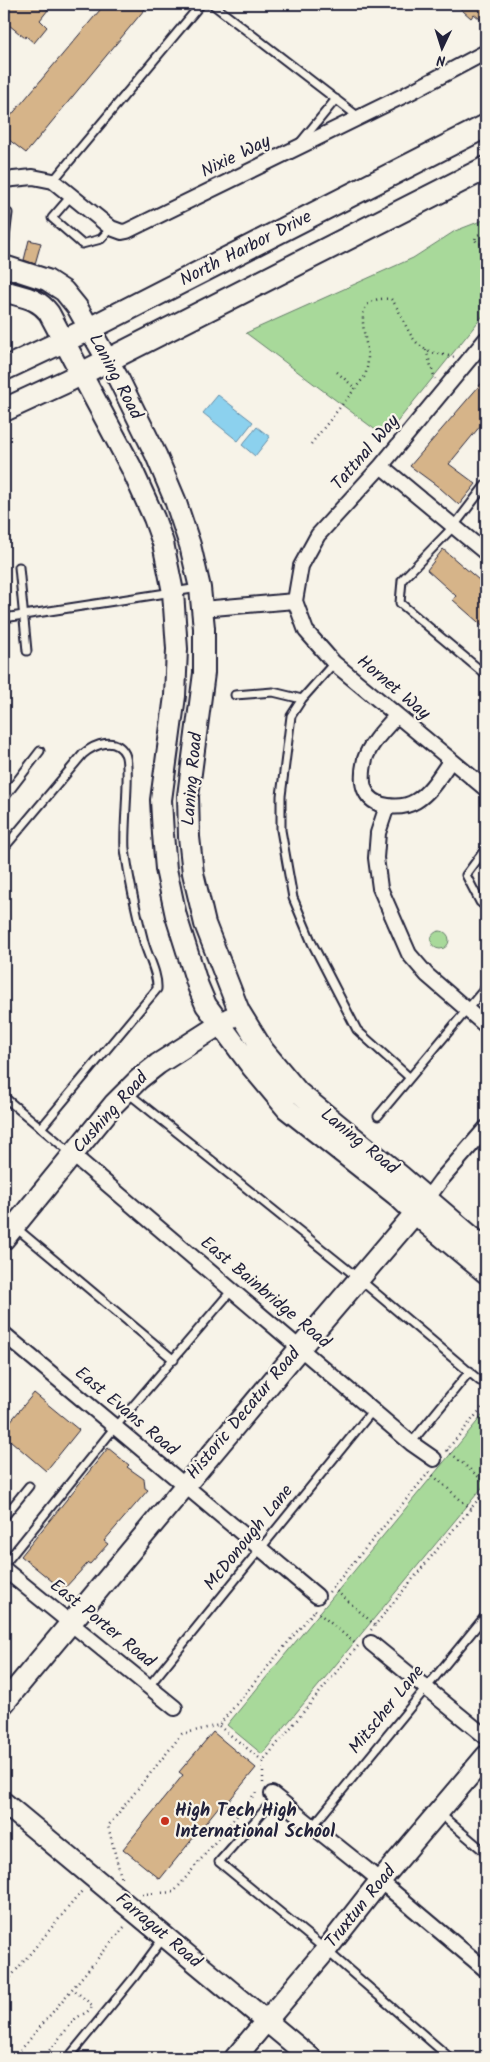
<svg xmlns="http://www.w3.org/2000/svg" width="490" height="2062" font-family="Kalam,sans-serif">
<rect width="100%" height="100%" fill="#f7f3e8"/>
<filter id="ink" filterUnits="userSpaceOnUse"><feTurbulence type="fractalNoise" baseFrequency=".02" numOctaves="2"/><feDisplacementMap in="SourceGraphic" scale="10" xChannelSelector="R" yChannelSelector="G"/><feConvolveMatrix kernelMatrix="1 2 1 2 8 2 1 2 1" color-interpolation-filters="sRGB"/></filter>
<g filter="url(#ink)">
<!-- green -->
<path fill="#a8d99a" stroke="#657e6a" d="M486 219V312L385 437 246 333 413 258 455 231Z
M431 940a9 9 0 1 1 18 0a9 9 0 1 1-18 0Z
M486 1411V1483L262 1754 227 1725Z"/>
<!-- water -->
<path fill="#8cd1ee" stroke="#628ba6" d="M218 395 253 422 238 441 203 413Z
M257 427 270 437 255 456 242 445Z"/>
<!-- building -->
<path fill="#d6b489" stroke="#22223b" d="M4 4H40L48 10 40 20 47 27 34 43 26 36 25 38 4 21Z
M105 4H149L26 153 4 136V124Z
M455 4H486V24L474 14 471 18Z
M29 240 41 243 35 264 24 260Z
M486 378V419L449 464 476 484 459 505 440 488 410 466Z
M443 549 486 586V629L453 600 456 596 427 570Z
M34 1393 79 1430 46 1471 4 1435V1429Z
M108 1448 129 1465 127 1467 144 1479 145 1488 148 1490 104 1541 108 1544 90 1564 88 1563 63 1590 21 1556Z
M213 1732 256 1768 223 1808 220 1805 160 1879 123 1849 183 1775 179 1772Z"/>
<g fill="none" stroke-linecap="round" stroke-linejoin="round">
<defs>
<path id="lane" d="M212 4 360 118
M300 143 336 99
M53 181 201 4
M71 196 52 218 82 244 101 239 111 228
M4 246 8 213
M486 484 454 526 402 580 400 603 486 675
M19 567 27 651
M4 618 199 588
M334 663 302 699 291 716 281 796V830L293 898 312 943 357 1030 409 1077
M235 695 273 692 302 699
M4 798 40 751
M4 848 83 754C95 744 116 736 125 754 131 766 123 829 125 849 129 880 136 911 144 942 148 957 158 973 157 989L41 1128
M486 848 466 875 480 902 486 907
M128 1093 358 1278 480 1381
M4 1097 71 1153
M378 1116 486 987
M15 1227 174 1360
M411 1443 470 1371
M4 1517 29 1486
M4 1565 115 1427 232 1290
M149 1686 373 1410
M276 1797 219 1862 326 1950 450 2058
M439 1813 486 1853
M313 1826 486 1615
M68 2058 136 1975 164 1937"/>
<path id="street" d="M4 180 33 177 53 181 111 228 122 232 127 231 405 95 486 52
M486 339 381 466 318 535 301 566 295 601 306 631 334 663 486 789
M381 466 486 553
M202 609 295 601
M397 715C386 728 370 743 365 759 363 768 361 781 365 790 373 809 401 810 416 801 431 792 441 774 451 760
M387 806 378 833 376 858 380 888 409 954 427 975 486 1026
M73 1155 411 1443 434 1459
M427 1199 441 1180 486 1128
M4 1334 317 1596
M4 1569 175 1708
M371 1643 486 1737
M272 1794 366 1869 486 1970"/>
<path id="secondary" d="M4 266 47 280 64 291 77 307 119 380 156 455 175 500 190 545 200 588 204 628V673L188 796 189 837 193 873 205 924 239 1011 263 1050 298 1092 402 1177 486 1249
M4 291C21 297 37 297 49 313L131 467 154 518 163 543 173 592 177 649 175 696 161 800 163 834 166 869 176 916 198 986 206 1005 252 1067 287 1109 396 1195 427 1224 486 1273
M4 1239 114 1104 139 1079 158 1064 230 1018
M4 1703 300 1348 423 1204
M4 1803 311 2058
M235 2058 326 1950 380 1881 486 1756"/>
<path id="primary" d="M4 369 89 329 486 126
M4 410 65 382 486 168"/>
</defs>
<!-- lane casing -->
<use href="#lane" stroke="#22223b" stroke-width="11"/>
<!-- street casing -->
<use href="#street" stroke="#22223b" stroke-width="18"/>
<!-- secondary casing -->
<use href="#secondary" stroke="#22223b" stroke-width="24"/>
<!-- primary casing -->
<use href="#primary" stroke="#22223b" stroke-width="26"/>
<!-- path -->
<path stroke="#22223b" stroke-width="2.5" stroke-dasharray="1 4" stroke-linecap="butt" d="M475.5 239a4.5 4.5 0 1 1 9 0a4.5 4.5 0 1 1-9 0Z
M426 350 435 379
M337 372 356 389
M311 444 365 376C367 369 368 364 368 357 366 332 349 295 391 299 404 314 407 341 427 350 435 354 445 355 454 357
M447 1450 486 1483
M446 1451 486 1403
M429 1472 471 1509
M333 1588 375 1625
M329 1592 430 1471
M315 1610 357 1645
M371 1630 486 1490
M219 1726 263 1761
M263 1783V1761L358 1646
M121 1877 108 1826 182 1734 219 1725 315 1610
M142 1894 174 1892 258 1790
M4 1985 82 1891
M14 2058 125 1926
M43 2058 76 2018 87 2012 93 2006 73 1989"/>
<!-- lane -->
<use href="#lane" stroke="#f7f3e8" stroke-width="7"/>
<!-- street -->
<use href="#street" stroke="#f7f3e8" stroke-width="14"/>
<!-- secondary -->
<use href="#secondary" stroke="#f7f3e8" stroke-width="20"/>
<!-- primary -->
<use href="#primary" stroke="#f7f3e8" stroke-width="22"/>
</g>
</g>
<!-- markers -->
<circle fill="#c8321e" stroke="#f7f3e8" stroke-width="2" cx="165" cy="1821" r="5"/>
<g text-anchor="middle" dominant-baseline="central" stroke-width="4.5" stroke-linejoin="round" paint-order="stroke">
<!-- street labels -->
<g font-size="18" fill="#22223b" stroke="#f7f3e8">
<text transform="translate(236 157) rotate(-26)">Nixie Way</text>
<text transform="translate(246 249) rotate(-27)">North Harbor Drive</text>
<text transform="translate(115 377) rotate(62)">Laning Road</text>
<text transform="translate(366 453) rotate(-49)">Tattnal Way</text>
<text transform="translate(393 688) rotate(40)">Hornet Way</text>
<text transform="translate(193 779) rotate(-85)">Laning Road</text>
<text transform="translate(111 1113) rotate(-48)">Cushing Road</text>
<text transform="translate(359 1142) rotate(39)">Laning Road</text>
<text transform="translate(265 1293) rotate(40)">East Bainbridge Road</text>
<text transform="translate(126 1412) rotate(40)">East Evans Road</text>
<text transform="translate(244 1414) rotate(-50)">Historic Decatur Road</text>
<text transform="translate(249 1538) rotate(-51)">McDonough Lane</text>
<text transform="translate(102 1624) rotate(39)">East Porter Road</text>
<text transform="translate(387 1710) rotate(-51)">Mitscher Lane</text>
<text transform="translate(361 1907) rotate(-51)">Truxtun Road</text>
<text transform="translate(158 1931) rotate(40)">Farragut Road</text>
</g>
<!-- poi labels -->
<g font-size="18" font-weight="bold" fill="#22223b" stroke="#f7f3e8" text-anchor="start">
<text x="175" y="1811">High Tech High<tspan x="175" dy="21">International School</tspan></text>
</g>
</g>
<!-- margin -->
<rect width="490" height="2062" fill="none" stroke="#f7f3e8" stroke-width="20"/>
<rect x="10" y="10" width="470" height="2042" fill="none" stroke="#22223b" stroke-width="2" filter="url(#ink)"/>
<!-- north arrow -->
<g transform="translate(442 48) rotate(184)" stroke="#f7f3e8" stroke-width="4" paint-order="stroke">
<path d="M0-4L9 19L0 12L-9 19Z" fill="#22223b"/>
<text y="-8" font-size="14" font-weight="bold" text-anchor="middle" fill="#22223b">N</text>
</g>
</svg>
